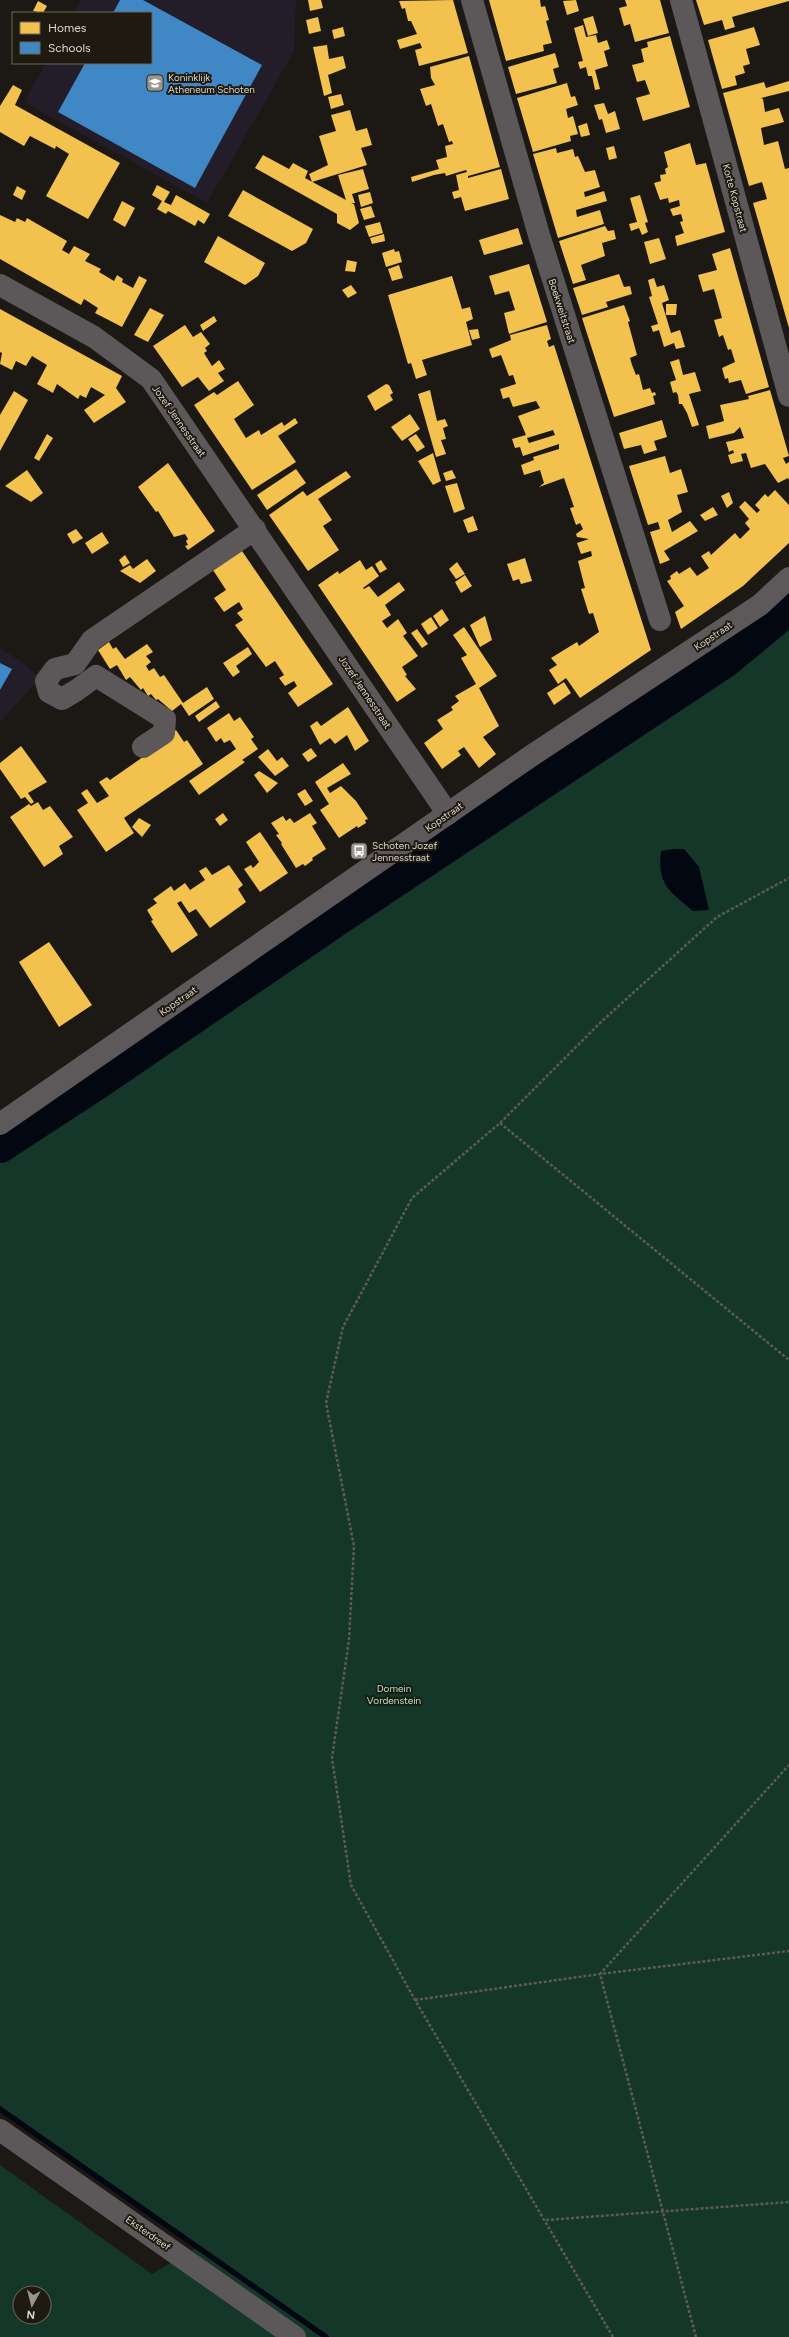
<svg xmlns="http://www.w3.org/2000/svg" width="789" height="2337" font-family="Figtree,sans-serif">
<rect width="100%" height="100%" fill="#1c1914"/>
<!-- education -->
<path fill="#231d2a" d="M81 0H296L294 51 207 203 24 102 46 63H151V13H74Z
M0 648 23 663 40 678 0 722Z"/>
<!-- green -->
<path fill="#143729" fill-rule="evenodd" d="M789 596V2337H0V2165L152 2274 200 2246 0 2106V1150L720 657ZM20 2293H44V2317H20Z"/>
<!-- water -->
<path fill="#030711" d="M673 849H684L699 867 709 910 693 911C669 891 657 884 661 851Z"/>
<!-- homes -->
<path fill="#f2c14e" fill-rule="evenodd" d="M308 0H321L323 8 310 11Z
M453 0 468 53 419 66 415 50 422 48 420 43 400 49 397 40 417 34 411 21H408L405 8 402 9 399 1Z
M489 0H540L541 7 545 6 549 20 546 21 552 43 543 45 544 51 506 61Z
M576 0 579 11 567 15 563 1Z
M625 0H660L669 33 635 42 630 24 624 26 619 8 627 6Z
M696 0H789V1L732 17 735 27 725 30 722 20 704 25Z
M38 1 47 6 43 13 33 11Z
M593 16 598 33 588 36 583 19Z
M318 17 321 31 309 34 306 20Z
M583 25 586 37 596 35 598 43 607 40 610 49 604 51 608 66 595 70 600 89 595 90 592 76H588L586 67 580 69 578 62 583 61 574 28Z
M343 27 345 36 334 39 332 30Z
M754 27 760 45 746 49 750 64 743 66 745 73 735 76 737 85 722 89 708 40Z
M670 36 690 107 643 121 636 98 650 94 645 80 637 82 632 65 644 62 641 49 648 47 647 42Z
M327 45 329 59 343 56 346 68 328 75 332 93 324 96 313 47Z
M555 53 559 67 553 69 557 83 516 94 508 67Z
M469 56 500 167 468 176V178L501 169 509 199 465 211 461 197 454 199 452 192 459 190 456 175 467 172 466 170 446 176 445 173 434 175 412 182 411 177 439 169 436 160 447 157 445 146 453 144 452 141 449 142 443 124 438 126 431 104 426 106 420 89 435 85 431 78 430 67Z
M789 81V91L761 98 763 99 765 112 779 108 784 122 761 128 764 145 778 141 785 169 789 168V328L753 203 767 199 762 182 749 186 723 93 764 82 766 88Z
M567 83 571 97 575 96 578 105 566 109 567 113 568 118 573 116 578 134 570 136 571 141 533 152 517 98Z
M13 85 22 90 15 105 120 163 88 219 46 196 69 154 56 146 55 149 30 136 24 146 0 132V106Z
M341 94 344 105 331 109 328 97Z
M604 103 608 114 615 111 620 129 606 133 602 119 599 120 594 105Z
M350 110 356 131 367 128 372 145 361 148 367 165 312 182 309 174 328 165 319 136 336 131 331 115Z
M587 123 590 135 581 137 578 126Z
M690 143 696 165 706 163 725 232 677 246 675 236 684 233 680 222 683 221 681 214 673 216 670 209 680 206 679 200 669 203 668 198 660 200 654 183 661 181 660 175 666 174 665 169 668 167 664 152Z
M614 146 617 158 609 160 606 148Z
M556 148 557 153 573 149 575 157 578 156 585 172 595 170 600 187 584 192 585 197 604 191 607 201 576 210 577 217 600 210 604 224 558 238 533 154Z
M263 155 289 169 293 163 308 171 305 178 346 200 338 175 363 169 369 189 352 194 355 203H351L354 204 359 223 350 230 337 223V214L255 168Z
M157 185 170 192 164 202 171 205 176 195 210 214 204 224 198 220 195 226 168 211 166 214 157 209 162 201 152 195Z
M17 186 26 191 22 200 13 195Z
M243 190 313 229 306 243 292 251 228 216Z
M370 192 373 203 361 207 358 195Z
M640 195 648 222 645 223 648 232 642 235 639 228 631 231 629 224 637 222 630 198Z
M122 201 135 208 125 227 113 220Z
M371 206 375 217 364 220 360 209Z
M0 215 15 222 17 218 25 222 27 218 32 221 67 241 62 250 69 254 74 246 90 254 85 261 101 269 99 272 114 281 117 275 123 279 122 282 133 288 139 276 147 280 122 327 95 313 98 308 84 299 81 305 0 259Z
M380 222 383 233 369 237 365 226Z
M605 226 608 231 614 230 616 239 602 243 605 256 581 265 586 280 573 284 559 241Z
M518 228 523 244 484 255 479 240Z
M384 234 385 241 372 244 370 238Z
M218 236 265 263 258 276 245 285 204 262Z
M659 238 666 259 650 264 644 242Z
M730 248 769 387 746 394 741 380 729 383 728 378 725 379 722 368 735 362 731 349 728 350 723 335 719 337 714 320 722 318 714 289 703 292 698 275 717 270 712 254Z
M394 249 395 252 399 251 402 262 386 267 382 253Z
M347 260 357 262 355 272 345 271Z
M529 264 547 322 509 334 504 313 515 310 509 291 495 295 489 276Z
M399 265 403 278 392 281 388 269Z
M619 274 624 287 630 286 632 294 606 302 608 307 582 315 573 288Z
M452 276 462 309 470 307 473 319 466 322 472 345 422 360 427 375 416 379 411 363 408 364 388 295Z
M654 278 657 287 664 285 669 300 662 303 671 333 680 330 685 347 676 349 674 343 664 347 659 330 653 332 651 326 658 324 649 297 652 296 648 280Z
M351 285 357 293 348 298 342 290Z
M666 304H677L676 315H666Z
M624 305 630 321 628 322 637 355 630 358 632 365 636 375 639 374 643 390 650 388 652 393 655 392 656 395 653 396 655 404 614 417 582 318Z
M150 308 164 315 148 342 134 335Z
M0 309 122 376 116 388 126 402 94 423 84 410 105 395 91 387 86 398 80 395 78 399 57 384 53 393 37 384 47 365 32 356 26 366 16 361 12 370 0 364 2 353 0 352Z
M214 316 217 321 203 331 200 325Z
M185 325 193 337 201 332 210 344 205 348 207 351 204 353 212 366 219 360 225 369 218 373 224 381 209 391 198 377 182 387 153 346Z
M547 325 551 339 547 341 549 347 554 345 651 650 580 698 566 678 558 684 549 670 557 665 551 658 577 642 579 646 599 632 593 613 589 614 581 589 585 588 578 561 592 556 591 551 581 554 577 543 589 539 577 537 576 534 583 529 580 523 576 525 570 508 574 507 564 478 539 487 544 483 540 470 524 475 521 465 534 460 533 457 559 449V444L523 456 520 447 515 448 512 439 526 435 518 416 540 408 536 401 513 407 509 397 503 399 500 389 516 384 513 375 509 376 501 355 492 358 489 349 511 340 510 335ZM553 430 555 435 529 443 527 438Z
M478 329 480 338 472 340 469 330Z
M679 359 683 375 695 372 701 391 689 394 699 425 692 427 687 413 682 404H679L678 395 676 392 673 393 670 382 676 380 670 362Z
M238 381 254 405 234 419 246 438 259 430 261 435 282 422 284 426 295 418 298 423 278 436 296 462 252 490 194 405 214 392 217 395Z
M386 384 389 385 393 393 390 395 393 400 375 411 367 396Z
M430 390 437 421 445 419 448 426 443 428 446 439 441 440 446 454 436 457 418 394Z
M770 390 789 456 783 458 786 464 789 462V480L788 478 778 483 765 464 751 468 746 453 741 454 743 461 731 464 728 455 734 453 733 450 729 452 726 442 744 438 740 427 734 433 709 439 706 426 724 421 720 405 749 399 748 396Z
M14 391 28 400 0 451V415Z
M410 414 420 429 402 441 391 427Z
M662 420 667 437 654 441 657 450 644 454 641 445 624 449 619 433Z
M47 434 53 438 39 461 34 458Z
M416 434 425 447 417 452 408 439Z
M433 453 441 481 433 485 418 461Z
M665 456 670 473 681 469 688 492 677 495 682 512 668 520 672 532 690 521 698 531 664 551 670 560 660 564 650 532 660 529 658 522 648 525 629 466Z
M168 463 215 531 188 550 185 546 188 545 186 541 188 539 185 534 174 537 158 511 156 512 138 487Z
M296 469 306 483 267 510 257 495Z
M27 470 43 493 31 502 5 486Z
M452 470 456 478 446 481 443 473Z
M346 471 351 477 318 499 332 520 323 526 339 550 308 571 269 515 303 491 307 496Z
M457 483 465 509 454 513 445 486Z
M775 490 789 505V543L743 586 681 629 675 612 684 606 667 581 671 579 670 576 677 571 679 574 690 567 697 576 709 568 701 556 709 551 711 555 735 533 740 539 750 529 745 523 749 519 739 507 745 501 757 513 760 510 755 505 765 494 768 497Z
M729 492 733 503 727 508 721 496Z
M713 507 718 515 705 521 700 515Z
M473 516 478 530 468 533 463 520Z
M76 529 83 538 73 544 67 534Z
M102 532 109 543 92 554 85 543Z
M242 551 333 684 298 707 288 693 297 686 294 681 285 686 279 678 284 675 275 661 266 667 235 625 243 620 237 613 243 609 239 602 224 612 214 598 226 590 213 570Z
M125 555 130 563 123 567 119 560Z
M525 558 532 581 521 584 519 579 513 581 507 564Z
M147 559 156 571 140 583 120 571 130 565 133 569Z
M360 560 366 570 372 566 379 576 363 588 364 589 369 586 378 597 399 582 405 590 385 605 391 615 382 621 387 628 398 619 407 633 403 636 418 656 402 667 407 675 405 676 416 689 397 702 318 585 338 571 339 574Z
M381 560 387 569 380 573 375 564Z
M457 562 465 574 456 579 449 569Z
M465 575 472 586 461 593 455 582Z
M442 609 449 620 440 627 433 616Z
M485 616 492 640 480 647 470 625Z
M431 617 438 628 428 635 421 624Z
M464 627 497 676 479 688 499 726 483 737 496 754 479 768 464 747 458 751 461 755 442 769 424 743 443 729 437 720 453 710 451 707 459 701 455 696 476 684 461 658 467 655 453 635Z
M417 629 428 644 422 648 411 633Z
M109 642 113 649 116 647 125 659 147 644 153 652 146 656 151 662 146 666 149 671 154 668 160 677 164 675 183 703 207 687 214 699 189 716 181 704 172 711 158 699 156 700 151 694 148 696 143 688 141 690 130 677 126 680 117 665 110 669 98 650Z
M248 647 252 654 236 666 240 672 233 677 223 663Z
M564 682 571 693 554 705 547 693Z
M216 701 220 707 199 722 195 716Z
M348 707 369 741 355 751 347 735 335 744 330 738 320 745 310 726 317 721 321 726Z
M229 713 234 721 240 717 254 737 251 739 258 749 242 760 245 762 199 795 189 781 236 749 230 740 224 743 221 738 216 742 207 728Z
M176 730 184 742 187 740 203 764 124 818 134 833 106 852 77 810 88 803 81 793 87 789 97 803 109 796 99 782 107 777 110 780 166 741 164 739Z
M21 746 47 782 28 793 34 802 31 804 25 797 21 799 0 769V763Z
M311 748 317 756 308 762 302 754Z
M268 749 277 761 282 757 289 766 275 776 258 757Z
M343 763 351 774 327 788 330 793 341 786 356 801 368 819 365 820 366 823 358 828 357 826 339 838 320 810 329 804 315 782Z
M259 771 278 783 267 793 254 775Z
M305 789 313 801 305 806 297 794Z
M38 802 43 810 50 806 73 837 59 846 63 854 44 867 10 817 29 804 31 806Z
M223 813 228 820 220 826 215 819Z
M310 813 317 823 312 826 326 849 312 858 313 860 305 866 303 864 296 868 281 844 282 843 276 835 279 834 271 823 283 816 286 821 290 818 294 823Z
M139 818 151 825 142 837 132 827Z
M260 832 288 873 260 892 244 869 251 865 253 868 259 862 246 842Z
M229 865 243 885 238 889 246 902 210 928 196 909 189 913 181 901 177 903 198 935 172 953 151 921 153 920 147 910 157 903 153 899 171 886 174 891 185 883 190 890 205 880 199 871 206 867 212 875Z
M49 942 92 1005 59 1027 19 962Z"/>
<!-- schools -->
<path fill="#3f88c5" d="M120 0H143L262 65 195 188 58 112 85 63H151V13H113Z
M0 663 12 669 0 690Z"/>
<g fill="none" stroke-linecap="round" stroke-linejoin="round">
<!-- stream -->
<path stroke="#030711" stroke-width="5.5" d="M0 2109 326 2337"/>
<!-- river -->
<path stroke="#030711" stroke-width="34" d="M0 1146 98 1082 340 917 726 660 789 608"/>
<!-- path -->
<path stroke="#5d5a59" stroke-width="2.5" stroke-dasharray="3 2" stroke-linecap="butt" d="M500 1123 789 1360
M415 2000 600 1974 789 1951
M546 2220 789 2202
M613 2337 415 2000 351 1885 332 1758 349 1640 354 1546 326 1403 343 1327 412 1198 500 1123 602 1021 717 917 789 878
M696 2337 600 1974 789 1765"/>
<!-- minor -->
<path stroke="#5c5759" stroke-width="22" d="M472 0 539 235 660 620
M681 0 789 396
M0 285 94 337 151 379 448 814
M143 747 164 733 165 719 96 676 77 690 62 699 49 692 46 681 55 669 75 664 92 640 255 529
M0 2130 295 2337"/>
<!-- major -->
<path stroke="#5d5859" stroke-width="22" d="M0 1124 531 756 760 605 789 578"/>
</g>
<!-- icons -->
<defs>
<symbol id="school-square" viewBox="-11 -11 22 22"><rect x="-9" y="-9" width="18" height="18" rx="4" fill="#98948e" stroke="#1f1a10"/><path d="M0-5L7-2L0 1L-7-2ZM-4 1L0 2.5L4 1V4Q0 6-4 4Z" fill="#fff"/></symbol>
<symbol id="bus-square" viewBox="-11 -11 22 22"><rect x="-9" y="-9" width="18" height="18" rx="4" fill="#98948e" stroke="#1f1a10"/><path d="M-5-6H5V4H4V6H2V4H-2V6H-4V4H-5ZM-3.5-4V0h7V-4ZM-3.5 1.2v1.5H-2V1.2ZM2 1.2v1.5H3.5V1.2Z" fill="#fff"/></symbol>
</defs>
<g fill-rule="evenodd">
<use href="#school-square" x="145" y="73" width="20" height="20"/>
<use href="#bus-square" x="349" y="841" width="20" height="20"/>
</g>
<g text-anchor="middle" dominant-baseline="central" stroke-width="4" stroke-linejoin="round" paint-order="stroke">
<!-- poi labels -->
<g font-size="10" fill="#dbd7d0" stroke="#1f1a10" text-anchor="start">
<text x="168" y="77">Koninklijk<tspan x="168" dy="12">Atheneum Schoten</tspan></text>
<text x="372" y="845">Schoten Jozef<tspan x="372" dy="12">Jennesstraat</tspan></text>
</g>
<!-- street labels -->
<g font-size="10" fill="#dbd7d0" stroke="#1f1a10">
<text transform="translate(735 198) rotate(75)">Korte Kopstraat</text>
<text transform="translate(562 311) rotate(72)">Boekweitstraat</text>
<text transform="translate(179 421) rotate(55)">Jozef Jennesstraat</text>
<text transform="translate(713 636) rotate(-34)">Kopstraat</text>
<text transform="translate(365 692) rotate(56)">Jozef Jennesstraat</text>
<text transform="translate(444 817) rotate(-35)">Kopstraat</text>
<text transform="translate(178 1001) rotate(-35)">Kopstraat</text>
<text transform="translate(148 2233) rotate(35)">Eksterdreef</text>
</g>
<!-- park labels -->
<g font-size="10" fill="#a0e9c9" stroke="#1f1a10">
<text x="394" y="1688">Domein<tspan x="394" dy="12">Vordenstein</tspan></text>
</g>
</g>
<!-- legend -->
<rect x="12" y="12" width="140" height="52" fill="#1f1a10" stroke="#6a665d"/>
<rect x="20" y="22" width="20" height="12" fill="#f2c14e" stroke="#6a665d"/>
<text x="48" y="32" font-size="12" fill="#dbd7d0">Homes</text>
<rect x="20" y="42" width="20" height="12" fill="#3f88c5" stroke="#6a665d"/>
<text x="48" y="52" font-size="12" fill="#dbd7d0">Schools</text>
<!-- north arrow -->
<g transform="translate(32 2305) rotate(187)"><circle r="19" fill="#1f1a10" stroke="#6a665d"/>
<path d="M0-3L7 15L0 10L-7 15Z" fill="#98948e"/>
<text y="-6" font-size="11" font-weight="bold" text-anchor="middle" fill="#dbd7d0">N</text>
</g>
</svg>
